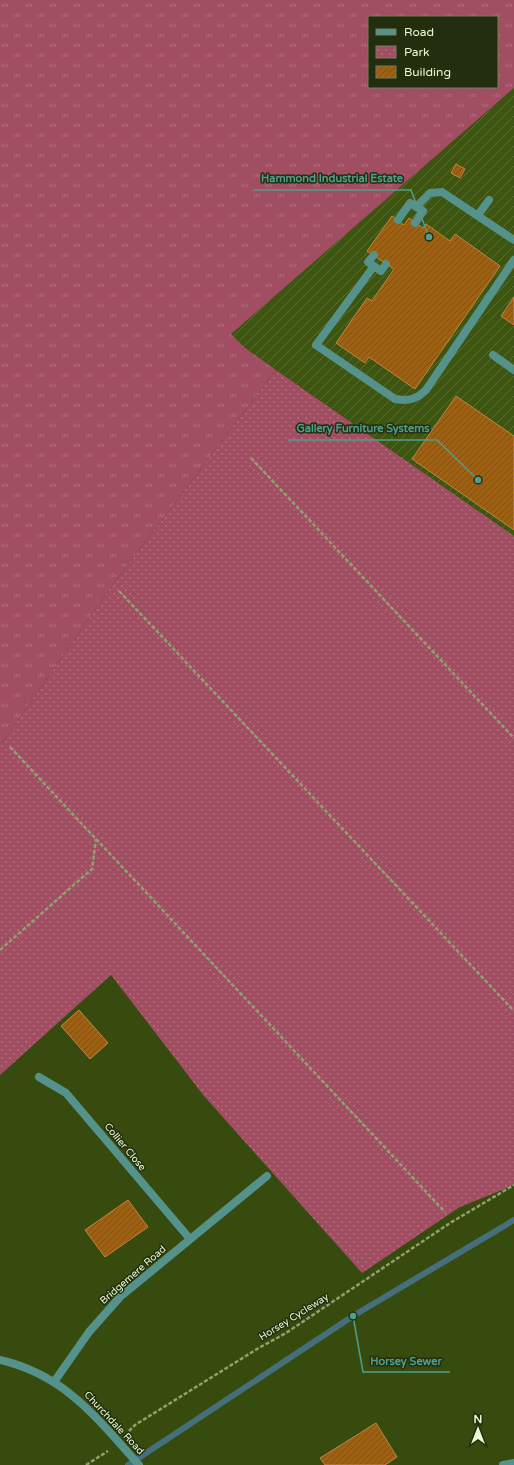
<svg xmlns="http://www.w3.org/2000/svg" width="514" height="1465" font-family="'Varela Round',sans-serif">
<defs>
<pattern id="industrial-furrows" width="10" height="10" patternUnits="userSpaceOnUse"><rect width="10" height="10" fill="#3e5511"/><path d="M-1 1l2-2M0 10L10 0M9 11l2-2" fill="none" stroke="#5a6e33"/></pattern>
<pattern id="grass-tufts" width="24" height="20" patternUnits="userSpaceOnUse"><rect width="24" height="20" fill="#a14d62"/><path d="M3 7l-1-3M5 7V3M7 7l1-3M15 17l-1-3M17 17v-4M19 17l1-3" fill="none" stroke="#b2707f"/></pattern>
<pattern id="park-dots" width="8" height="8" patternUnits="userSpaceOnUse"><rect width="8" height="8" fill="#a14d62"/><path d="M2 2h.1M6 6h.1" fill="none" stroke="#b2707f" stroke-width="1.8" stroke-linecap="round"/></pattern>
<pattern id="building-hatch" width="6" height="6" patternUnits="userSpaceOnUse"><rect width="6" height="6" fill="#9c6115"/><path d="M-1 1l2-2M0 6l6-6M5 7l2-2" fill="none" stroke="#6d552c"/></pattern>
</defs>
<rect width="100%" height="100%" fill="#374b0f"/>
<!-- industrial -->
<path fill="url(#industrial-furrows)" d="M514 89V536L244 347 230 334Z"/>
<!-- grass -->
<path fill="url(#grass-tufts)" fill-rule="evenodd" d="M0 0H514V88L231 334 244 347 276 370 114 583 0 746ZM369 17H497V87H369Z"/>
<!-- park -->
<path fill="url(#park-dots)" d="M276 370 514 536V1185L460 1207 362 1273 204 1096 111 975 0 1075V746L114 583Z"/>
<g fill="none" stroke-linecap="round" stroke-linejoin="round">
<!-- stream -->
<path stroke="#466f7e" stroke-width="6" d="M128 1465 353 1316 514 1220"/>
</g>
<!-- building -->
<path fill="url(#building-hatch)" stroke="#c18645" d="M456 164 465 169 460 178 451 173Z
M392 216 404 225 409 218 423 228 426 224 450 241 455 234 500 266 415 389 369 357 365 363 336 343 367 298 372 301 394 269 367 251Z
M514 297V325L501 316Z
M456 396 514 436V530L412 459Z
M79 1010 108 1043 90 1059 61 1026Z
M128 1200 148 1227 105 1257 85 1230Z
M376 1423 397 1457 385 1465H325L320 1458Z"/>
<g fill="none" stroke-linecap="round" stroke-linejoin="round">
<!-- path -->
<path stroke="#8ea16f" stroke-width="2.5" stroke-dasharray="4 2" stroke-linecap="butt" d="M251 458 514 738
M119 591 514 1011
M10 747 445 1212
M0 950 92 869 96 839
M129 1431 135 1425 257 1349 286 1333 450 1223 514 1185
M86 1465 108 1451"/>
<!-- lane -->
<path stroke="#56928c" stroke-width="8" d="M416 207 430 193 442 192 514 240
M478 215 489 200
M398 220 410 203 423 211 415 223
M374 255 368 262 381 271 386 264
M374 266 316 345 395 399C408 401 416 400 426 390L514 260
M493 355 514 370"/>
<!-- street -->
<path stroke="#56928c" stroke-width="8" d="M39 1077 66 1093 190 1239
M0 1360C65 1375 97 1418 139 1465
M54 1382 89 1332 120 1297 267 1176
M503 1465 514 1463"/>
</g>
<g text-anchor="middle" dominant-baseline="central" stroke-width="3" stroke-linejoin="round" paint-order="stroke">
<!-- street labels -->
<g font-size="10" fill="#e9fad2" stroke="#222e0e">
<text transform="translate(125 1147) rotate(50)">Collier Close</text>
<text transform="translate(133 1275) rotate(-41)">Bridgemere Road</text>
<text transform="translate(294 1317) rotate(-32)">Horsey Cycleway</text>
<text transform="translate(114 1423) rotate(47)">Churchdale Road</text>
</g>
</g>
<!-- callouts -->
<path fill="none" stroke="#509e8c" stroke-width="1.5" d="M429 237L411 190H253M478 480L437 440H288M353 1316L363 1372H450"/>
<g fill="#509e8c" stroke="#222e0e" stroke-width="1.5">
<circle cx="429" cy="237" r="4"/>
<circle cx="478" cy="480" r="4"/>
<circle cx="353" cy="1316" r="4"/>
</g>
<g font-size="11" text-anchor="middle" font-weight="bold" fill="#509e8c" stroke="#222e0e" stroke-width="3" stroke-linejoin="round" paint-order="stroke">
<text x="332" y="182">Hammond Industrial Estate</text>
<text x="363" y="432">Gallery Furniture Systems</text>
<text x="406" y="1365">Horsey Sewer</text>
</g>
<!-- legend -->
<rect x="368" y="16" width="130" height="72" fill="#222e0e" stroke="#72805c"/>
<rect x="376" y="29" width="20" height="6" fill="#56928c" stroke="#72805c"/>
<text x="404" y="36" font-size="12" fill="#e9fad2">Road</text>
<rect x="376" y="46" width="20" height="12" fill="url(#park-dots)" stroke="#72805c"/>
<text x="404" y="56" font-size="12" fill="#e9fad2">Park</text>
<rect x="376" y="66" width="20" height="12" fill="url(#building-hatch)" stroke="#72805c"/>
<text x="404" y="76" font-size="12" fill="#e9fad2">Building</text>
<!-- north arrow -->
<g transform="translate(478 1429)" stroke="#222e0e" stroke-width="3" paint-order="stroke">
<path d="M0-3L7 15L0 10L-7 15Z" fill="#e9fad2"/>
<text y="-6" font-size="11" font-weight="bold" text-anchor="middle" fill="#e9fad2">N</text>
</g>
</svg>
